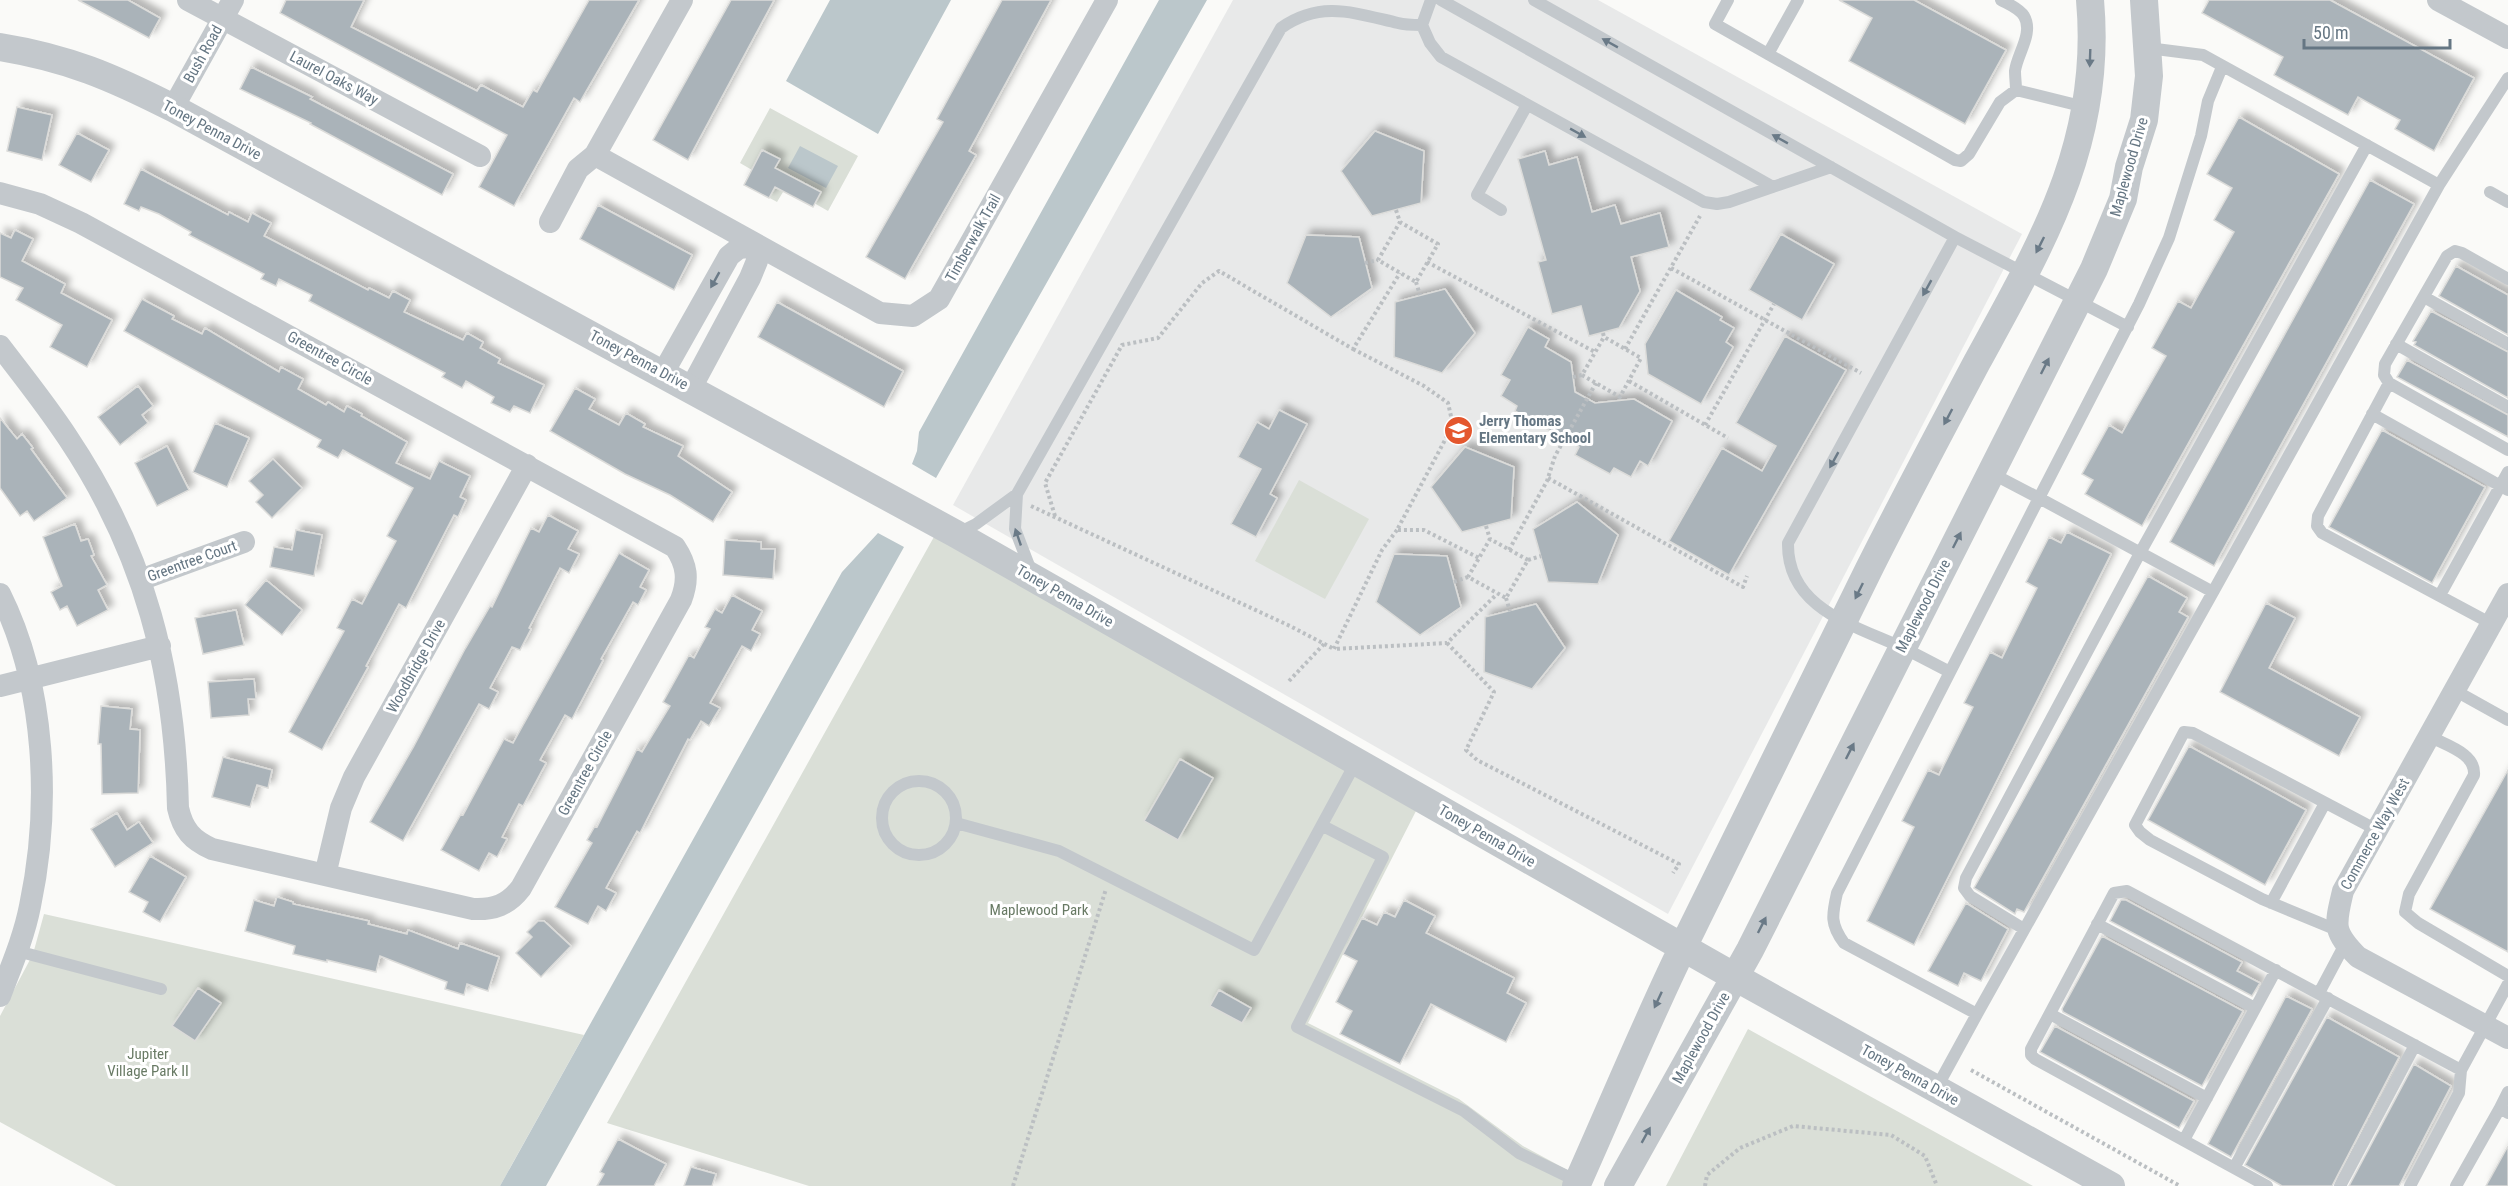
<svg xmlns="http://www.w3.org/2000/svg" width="2508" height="1186" font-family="'Roboto Condensed',sans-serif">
<defs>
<filter id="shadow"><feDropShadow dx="5.5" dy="-5.5" stdDeviation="3" flood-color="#0004"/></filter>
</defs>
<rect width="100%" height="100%" fill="#fafaf8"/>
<!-- built -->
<path fill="#e8e9e9" d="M1233 0H1598L2022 234 1668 914 953 505Z"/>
<!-- green -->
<path fill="#dadfd7" d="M770 108 858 156 828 211 786 187 777 202 744 184 752 170 740 163Z
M1299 480 1369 519 1325 599 1255 561Z
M935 535 1416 811 1308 1023 1459 1099 1523 1146 1571 1172 1563 1186H809L607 1123Z
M44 914 584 1035 500 1186H116L0 1122V1016L33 954Z
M1748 1029 2033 1186H1666Z"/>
<!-- water -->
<path fill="#bbc7cb" d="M830 0H951L878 134 786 81Z
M1159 0H1207L936 478 912 464 917 451 919 432Z
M800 146 838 166 826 188 788 168Z
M878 533 904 547 546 1186H500L842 572Z"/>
<!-- building -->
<path fill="#aab3b9" stroke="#dcdcda" stroke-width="1.5" filter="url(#shadow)" d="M78 0H128L160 18 149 38Z
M286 0H364L351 27 477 91 481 85 523 107 533 90 537 92 589 0H639L580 102 574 98 514 206 479 187 507 135 280 13Z
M731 0H774L688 160 653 140Z
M1002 0H1051L969 151 976 155 905 279 866 257 943 122 937 119Z
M1839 0H1914L2006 50 1965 124 1849 61 1872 18Z
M2209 0H2330L2474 78 2434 151 2395 129 2400 120 2358 97 2348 115 2274 75 2283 57 2202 13Z
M251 67 312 97 310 99 453 174 442 195 310 124 311 123 240 89Z
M17 107 52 115 42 160 7 151Z
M2239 117 2339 174 2142 526 2085 494 2093 480 2082 474 2109 425 2122 433 2166 356 2152 348 2178 301 2191 308 2234 232 2214 220 2232 188 2207 174Z
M1375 131 1424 151 1421 203 1372 216 1341 171Z
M77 133 109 150 91 182 59 165Z
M762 150 780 159 775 168 821 192 813 207 775 187 769 198 744 185Z
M1545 151 1549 165 1577 157 1592 212 1615 205 1621 224 1660 213 1669 247 1631 257 1640 291 1619 328 1589 336 1581 306 1552 314 1538 262 1546 260 1518 159Z
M141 169 228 215 229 212 248 222 252 213 271 223 264 236 368 290 369 288 389 298 393 291 410 300 404 312 463 340 467 333 483 342 480 348 500 359 498 363 544 385 530 413 514 406 510 412 491 403 494 397 466 381 462 388 442 377 445 373 309 301 312 295 279 279 276 286 261 279 264 274 189 235 191 232 159 214 141 207 139 211 124 204Z
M2370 180 2414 204 2214 566 2170 542Z
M598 205 692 255 674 290 580 239Z
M15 230 33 239 22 261 65 284 61 293 112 320 87 367 50 347 62 325 16 300 23 288 0 277V233L11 238Z
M1781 234 1834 264 1802 320 1749 290Z
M1306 235 1359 237 1372 288 1331 317 1287 283Z
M2456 266 2508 295V335L2439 296Z
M1445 289 1475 333 1442 373 1394 357 1395 302Z
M1676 290 1722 317 1720 320 1734 328 1726 342 1733 347 1701 404 1648 374 1645 344Z
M142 299 174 316 172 319 202 334 205 328 279 372 281 367 303 379 298 389 326 405 328 402 344 412 347 406 362 414 361 416 407 442 396 463 430 479 439 461 470 476 460 497 466 500 458 517 454 515 406 608 399 604 366 666 368 667 322 750 289 732 344 631 337 628 352 599 362 604 396 541 387 536 413 488 343 450 338 458 317 447 321 440 124 331Z
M777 302 903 371 884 407 758 337Z
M2431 311 2508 352V398L2414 345 2416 342 2413 341Z
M1528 327 1549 339 1545 347 1571 362 1575 392 1595 403 1634 399 1672 421 1648 466 1640 461 1631 477 1614 468 1610 474 1575 455 1579 447 1515 411 1517 406 1501 396 1510 380 1501 375Z
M1785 336 1846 370 1729 575 1669 541 1722 448 1762 471 1776 446 1736 423Z
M2407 360 2508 415V437L2397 377Z
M138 386 153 406 142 415 148 423 120 445 98 417Z
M575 388 595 399 589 409 619 425 626 413 645 424 643 427 683 446 678 456 732 492 713 522 670 495 625 474 550 431Z
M1279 410 1307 424 1270 494 1277 498 1256 537 1231 524 1261 469 1238 457 1257 422 1269 429Z
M0 418 17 439 22 434 33 448 31 449 67 498 34 521 27 511 20 516 0 488Z
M215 423 249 438 227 487 193 472Z
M2382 430 2485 487 2432 583 2329 527Z
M167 446 189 490 157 506 135 463Z
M1465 447 1514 467 1511 519 1462 532 1431 487Z
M273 459 302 488 272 518 256 502 263 495 249 481Z
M1577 502 1618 535 1598 584 1548 582 1533 529Z
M548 515 578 531 568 549 579 554 569 573 560 568 529 628 531 629 520 650 512 647 490 688 498 692 489 709 479 704 403 841 370 822 414 746 465 649 490 606 492 607 531 528 539 532Z
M75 524 81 541 88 539 94 555 91 556 107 585 98 590 108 610 77 626 67 606 60 610 51 592 62 586 43 537Z
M296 530 322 535 314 576 270 567 274 547 292 550Z
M2067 532 2111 554 1914 945 1867 921 1914 827 1902 821 1928 770 1939 775 1973 707 1964 703 1990 652 2002 658 2037 588 2026 582 2049 537 2061 543Z
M725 540 761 542V549H775L773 579 723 575Z
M619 553 649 570 640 587 646 590 638 605 633 602 601 659 603 660 572 719 565 715 540 760 546 763 523 806 519 804 502 837 507 839 497 857 489 853 479 871 441 850 461 814 463 815 504 739 513 743Z
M1394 554 1447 556 1461 607 1420 635 1376 602Z
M2148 576 2187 598 2179 612 2188 617 2024 912 2017 909 2015 914 1974 888Z
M266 580 302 610 282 635 245 605Z
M732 595 762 611 752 630 760 634 751 651 742 646 710 703 720 708 709 726 701 721 690 740 688 739 640 833 637 831 606 888 616 893 606 911 598 906 588 924 555 907 592 843 587 840 595 826 597 827 637 749 642 752 670 706 663 702 689 655 694 658 710 629 705 627 715 609 722 613Z
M2266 603 2295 618 2269 668 2360 717 2339 756 2220 692Z
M1536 604 1565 648 1532 689 1484 672 1485 617Z
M236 610 244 645 203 654 195 618Z
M254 679 256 699H248L249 715 211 718 208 682Z
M101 706 132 709 130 729 140 730 138 793 102 794 101 744H98Z
M2189 746 2306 810 2265 885 2148 820Z
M223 757 272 770 268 788 257 785 250 807 212 797Z
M1180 759 1213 778 1178 840 1144 821Z
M2508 770V952L2430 909Z
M117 813 127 830 139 822 153 843 115 867 91 829Z
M150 856 186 877 160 922 143 912 148 902 129 892Z
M277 897 293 902V904L369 921 368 924 407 934 408 930 458 949 460 943 499 957 488 991 467 984 464 995 445 989 447 982 380 956 376 972 327 960V962L293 954 295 946 245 931 254 900 274 906Z
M1404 900 1435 916 1426 933 1514 978 1507 993 1526 1003 1506 1042 1431 1004 1400 1064 1340 1034 1352 1011 1336 1002 1357 961 1343 954 1362 918 1377 925 1384 912 1395 917Z
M2121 900H2126L2242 962 2237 971 2260 983 2252 996 2110 921Z
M1966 903 2008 929 1981 981 1964 973 1958 986 1928 971Z
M538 921H544L571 946 541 977 516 953 532 937 527 932Z
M2102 936 2243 1011 2202 1086 2063 1012 2062 1009Z
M198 988 221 1003 195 1041 172 1026Z
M1219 990 1251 1008 1242 1023 1210 1006Z
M2286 996 2312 1009 2231 1157 2208 1144Z
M2327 1017 2399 1057 2332 1186H2282L2245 1165Z
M2055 1026 2194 1101 2179 1128 2040 1052Z
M2414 1064 2451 1086 2399 1186H2349Z
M618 1139 666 1164 654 1186H597L604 1174 600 1172Z
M2508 1146V1186H2486Z
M691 1167 716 1174 712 1186H684Z"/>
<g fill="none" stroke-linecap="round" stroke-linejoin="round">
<!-- path -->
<path stroke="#bbbfc2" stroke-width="4" stroke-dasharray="3 3" stroke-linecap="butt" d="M1396 210 1400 222 1438 244 1416 282 1378 260 1400 222
M1427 262 1595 352
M1365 263 1378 260
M1671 268 1861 373
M1416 282 1420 295
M1603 333 1604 337 1582 375 1620 397 1641 358 1604 337
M1353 349 1424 386 1448 403 1453 425 1397 530H1424L1479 558
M1625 349 1700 216
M1573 377 1582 375
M1629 381 1728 438
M1705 425 1774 304
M1548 478 1743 587 1747 576
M1031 506 1290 626 1334 649
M1055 516 1045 483 1122 345 1158 338 1202 283 1219 271 1353 349 1400 273
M1486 526 1490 539 1528 560 1506 598 1468 577 1490 539
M1397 530 1382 550 1334 649 1447 643 1497 594
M1509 550 1547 481 1555 456 1596 383
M1528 560 1541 556
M1454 582 1468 577
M1506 598 1510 611
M1447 643 1494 692 1466 750 1477 760 1679 864 1673 873
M1289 681 1324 644
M1971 1070 2180 1186
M1013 1186 1106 889
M1705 1186 1707 1175 1740 1148 1793 1126 1891 1135 1925 1156 1937 1186"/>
<!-- service -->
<path stroke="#c3c8cc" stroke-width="12" d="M1431 0 1422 25 1430 43 1441 57 1704 202 1717 204 1729 202 1831 167
M1441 0 1773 187
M1534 0 1955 237 2128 327
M1728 0 1715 24 1955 160 1961 161 1969 154 2000 102 2016 90 2085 107
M2001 0C2008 4 2019 8 2024 16 2034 33 2017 54 2015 71 2015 77 2016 84 2016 90
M2148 48 2203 55 2439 185
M1768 54 1798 0
M2222 67 2208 101 2201 136 2169 238 2139 304 2039 498 2213 592 2439 185 2508 78
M2490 192 2508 202
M1501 210 1477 195 1527 105
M2508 279 2462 253 2455 251 2447 256 2385 364 2384 375 2389 383 2508 450
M2424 297 2508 344
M2396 344 2508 407
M2389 383 2318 516 2317 526 2322 533 2492 624
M2372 414 2508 490
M1017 494 1015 529 1031 571
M956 534 976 524 1017 494 1281 28C1321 0 1354 13 1398 23 1405 25 1414 25 1422 25
M2440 595 2508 472
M1950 672C1934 664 1918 655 1901 647 1853 625 1787 608 1788 543L1955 237
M2454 690 2508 720
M2429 736C2445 745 2476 753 2474 775L2409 894 2405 912 2418 923 2508 976
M882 818a37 37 0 1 1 74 0a37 37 0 1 1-74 0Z
M956 823 1059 851 1254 950 1356 762
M1323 826 1383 857 1297 1027 1464 1111 1519 1153 1579 1182
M2271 903 2325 803
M2097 924 2255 1008
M2024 929 1970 896 1964 888 1966 878 2140 553 2367 145
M2337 930 2262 899 2150 840 2140 832 2135 825 2184 732 2193 733 2377 830
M17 951 161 989
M2319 993 2345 944
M1977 1014 2213 592
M2050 1014 2207 1098
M1936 1089 1977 1014 1844 943C1830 924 1832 915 1837 893L2039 498 1991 473
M2500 1108 2508 1092
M2184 1140 2276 970
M2234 1168 2328 998
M2267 1186 2035 1059 2031 1055V1049L2114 893 2127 891 2461 1070
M2340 1186 2415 1045
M2410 1186 2459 1093 2461 1070 2508 984
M2456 1186 2500 1108 2508 1113"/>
<!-- minor -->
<path stroke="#c3c8cc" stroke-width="22" d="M188 0 480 156
M2438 0 2508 38
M173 108 233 0
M595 155 880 313 913 316 939 299 1107 0
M0 193 40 204 81 223 675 547C687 565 689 579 681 600L521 888C508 905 494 910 473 909L212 849C192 840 183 830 178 808 175 671 145 553 68 438 47 406 23 376 0 346
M550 222 578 169 595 155 682 0
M663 373 729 256 739 248 757 246V261L750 278 691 388
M140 580 244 542
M0 594C46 686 51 807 30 906 24 937 11 967 0 996
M2508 594 2343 891C2335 925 2332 931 2358 957L2508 1038
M0 686 160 646
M325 875 341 808 354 777 527 465"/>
<!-- tertiary -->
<path stroke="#c3c8cc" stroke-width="28" d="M0 47C68 58 112 77 173 108L956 534 1735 977 2111 1186
M1576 1186C1612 1106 1645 1025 1683 947 1744 821 1807 697 1868 571 1903 501 1940 432 1977 362 2042 243 2103 142 2090 0
M1618 1186 1750 950 2094 269 2123 199 2129 167 2144 120 2149 76 2144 0"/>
</g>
<!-- one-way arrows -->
<defs><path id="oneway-solid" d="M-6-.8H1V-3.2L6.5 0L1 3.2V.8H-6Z" transform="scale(1.5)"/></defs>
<g fill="#6a7a87">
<use href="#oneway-solid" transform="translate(1610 43) rotate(-151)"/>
<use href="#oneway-solid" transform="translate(2090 58) rotate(92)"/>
<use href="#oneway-solid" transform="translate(1578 133) rotate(29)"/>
<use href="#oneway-solid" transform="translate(1780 139) rotate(-151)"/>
<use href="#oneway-solid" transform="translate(2040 245) rotate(117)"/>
<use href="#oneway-solid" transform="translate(715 280) rotate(119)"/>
<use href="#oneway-solid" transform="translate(1927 288) rotate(119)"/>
<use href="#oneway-solid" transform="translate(2045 366) rotate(-63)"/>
<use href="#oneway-solid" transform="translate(1948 417) rotate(118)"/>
<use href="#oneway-solid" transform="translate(1834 460) rotate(119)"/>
<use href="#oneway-solid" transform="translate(1018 537) rotate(-109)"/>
<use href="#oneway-solid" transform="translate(1957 540) rotate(-63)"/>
<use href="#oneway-solid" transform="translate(1859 591) rotate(116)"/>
<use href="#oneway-solid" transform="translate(1850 751) rotate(-63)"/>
<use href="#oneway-solid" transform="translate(1762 925) rotate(-63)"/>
<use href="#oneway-solid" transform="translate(1658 1000) rotate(115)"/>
<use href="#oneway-solid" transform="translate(1646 1135) rotate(-61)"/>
</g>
<!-- icons -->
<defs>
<symbol id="school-disc" viewBox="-11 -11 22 22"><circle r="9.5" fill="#e4572e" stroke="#fff"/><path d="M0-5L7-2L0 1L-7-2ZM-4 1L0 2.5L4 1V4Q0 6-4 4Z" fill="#fff"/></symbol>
</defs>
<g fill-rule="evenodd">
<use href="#school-disc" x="1442" y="414" width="33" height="33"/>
</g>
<g text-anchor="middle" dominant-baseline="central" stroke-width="6" stroke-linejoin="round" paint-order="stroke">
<!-- street labels -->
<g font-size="15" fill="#657683" stroke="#fff">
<text transform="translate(203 54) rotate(-61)">Bush Road</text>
<text transform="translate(334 78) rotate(28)">Laurel Oaks Way</text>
<text transform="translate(212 130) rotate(28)">Toney Penna Drive</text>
<text transform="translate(2129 167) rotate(-74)">Maplewood Drive</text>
<text transform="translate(973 238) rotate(-61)">Timberwalk Trail</text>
<text transform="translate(330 358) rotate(29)">Greentree Circle</text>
<text transform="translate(639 360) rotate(28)">Toney Penna Drive</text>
<text transform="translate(192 561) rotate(-20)">Greentree Court</text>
<text transform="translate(1065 596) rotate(30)">Toney Penna Drive</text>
<text transform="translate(1923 606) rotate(-63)">Maplewood Drive</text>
<text transform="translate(416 666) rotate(-61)">Woodbridge Drive</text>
<text transform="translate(585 773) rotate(-61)">Greentree Circle</text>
<text transform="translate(2375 834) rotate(-61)">Commerce Way West</text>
<text transform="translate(1487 836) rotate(30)">Toney Penna Drive</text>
<text transform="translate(1701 1038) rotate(-61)">Maplewood Drive</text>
<text transform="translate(1910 1075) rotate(29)">Toney Penna Drive</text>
</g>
<!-- poi labels -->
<g font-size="15" font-weight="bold" fill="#657683" stroke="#fff" text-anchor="start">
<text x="1479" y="421">Jerry Thomas<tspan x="1479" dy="17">Elementary School</tspan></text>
</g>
<!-- park labels -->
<g font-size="15" fill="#687a64" stroke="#fff">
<text x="1039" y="910">Maplewood Park</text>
<text x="148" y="1054">Jupiter<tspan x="148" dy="17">Village Park II</tspan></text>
</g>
</g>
<!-- scale -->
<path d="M2304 39v9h146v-9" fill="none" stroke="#657683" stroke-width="3"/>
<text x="2313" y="39" font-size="18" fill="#657683" stroke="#ffffff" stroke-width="4.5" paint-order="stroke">50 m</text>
</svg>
